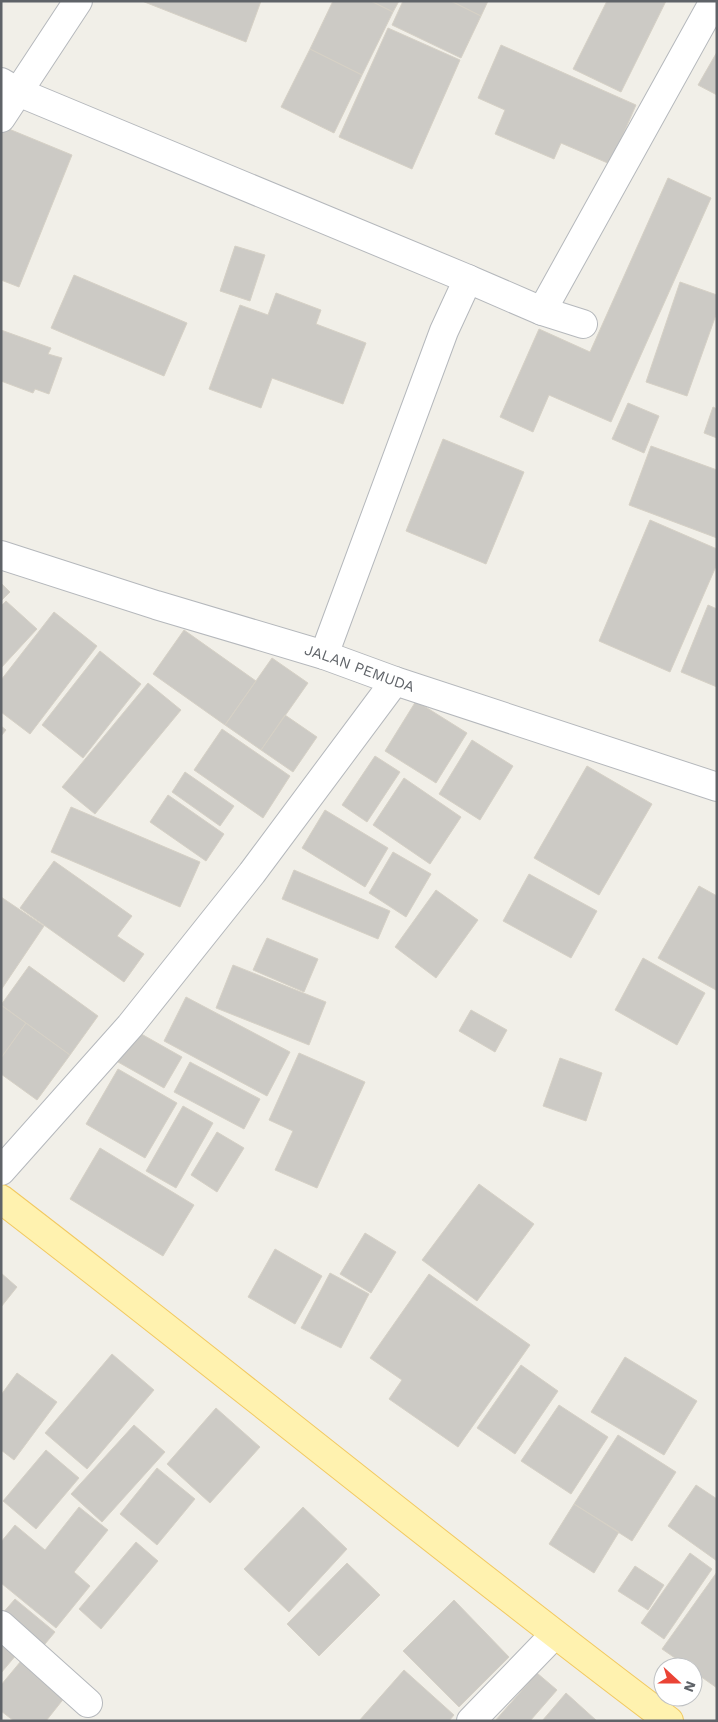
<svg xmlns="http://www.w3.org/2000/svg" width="718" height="1722" font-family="'Work Sans',sans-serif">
<rect width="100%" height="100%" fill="#f1efe8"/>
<!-- building -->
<path fill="#cccac5" stroke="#d6d1c6" d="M142 1H261L246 42Z
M333 1H371L393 12 362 75 310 49Z
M371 1H399L393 12Z
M403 1H451L481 16 461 58 392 25Z
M451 1H488L481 16Z
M607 1H666L621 92 573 69Z
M388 28 460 60 412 169 339 137Z
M501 45 636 105 610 164 561 143 554 159 495 134 505 110 478 98Z
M310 49 362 75 334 133 281 107Z
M717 52V95L698 85Z
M4 127 72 155 19 287 1 280V135Z
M668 178 711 198 611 422 549 395 533 432 500 417 539 329 590 352Z
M235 246 265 255 250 301 220 291Z
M74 275 187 323 164 376 51 328Z
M680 282 717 295V312L687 396 646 382Z
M276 293 321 310 316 324 366 343 343 404 272 378 261 408 209 389 240 305 268 315Z
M1 330 51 348 48 354 62 358 49 394 35 389 33 393 1 381Z
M628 403 659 416 644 453 612 439Z
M713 407 717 409V438L704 433Z
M443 439 524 472 486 564 406 531Z
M651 446 717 470V538L629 505Z
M650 520 717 549V564L670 672 599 641Z
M1 583 10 592 1 601Z
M6 601 37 629 1 668V606Z
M708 605 717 609V687L681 672Z
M54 612 97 646 30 734 1 712V680Z
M184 630 256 681 225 725 153 674Z
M100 651 141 684 83 758 42 725Z
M272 658 308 683 261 750 225 725Z
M148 683 181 710 95 814 62 787Z
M416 701 467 733 436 783 385 751Z
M285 715 317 737 293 772 261 750Z
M1 726 6 730 1 736Z
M222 729 290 776 263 818 194 770Z
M472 740 513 766 480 820 439 794Z
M375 756 400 772 367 822 342 805Z
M587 766 652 804 599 895 534 858Z
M185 772 234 806 220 826 172 792Z
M404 778 461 817 430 864 373 825Z
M168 795 224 834 206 861 150 822Z
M71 807 200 862 180 907 51 852Z
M325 810 388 848 365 887 302 848Z
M393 852 431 874 406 917 369 893Z
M54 861 132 916 117 936 144 954 124 982 20 908Z
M294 870 390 911 378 939 282 899Z
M529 874 597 911 571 958 503 921Z
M699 886 717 896 716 990 658 958Z
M436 890 478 920 436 978 395 947Z
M1 897 44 926 1 990Z
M267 938 318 959 304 992 253 970Z
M643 958 705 993 677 1045 615 1010Z
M233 965 326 1002 309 1045 216 1008Z
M29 966 98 1016 70 1055 1 1005Z
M186 997 290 1052 267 1096 164 1041Z
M1 1005 26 1023 1 1058Z
M471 1010 507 1030 495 1052 459 1031Z
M26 1023 70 1055 37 1100 1 1074V1058Z
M136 1031 182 1057 164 1088 118 1062Z
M299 1053 365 1082 317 1188 275 1170 293 1131 269 1120Z
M560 1058 602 1073 586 1121 543 1106Z
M190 1062 260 1099 244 1129 174 1092Z
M118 1069 177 1103 145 1158 86 1124Z
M183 1106 213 1123 176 1188 146 1171Z
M217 1132 244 1148 217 1192 191 1175Z
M100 1148 194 1205 163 1256 70 1199Z
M479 1184 534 1224 477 1301 422 1260Z
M365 1233 396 1252 371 1293 340 1274Z
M275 1249 322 1276 295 1324 248 1297Z
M1 1273 17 1287 1 1307Z
M330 1273 369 1294 341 1348 301 1328Z
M429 1274 530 1345 458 1447 389 1399 402 1380 370 1358Z
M112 1354 154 1390 87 1469 45 1433Z
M625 1357 697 1401 664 1455 591 1412Z
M521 1365 558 1391 515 1454 477 1428Z
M17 1373 57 1402 14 1460 1 1450V1395Z
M559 1405 608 1437 571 1494 521 1461Z
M216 1408 260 1447 210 1503 167 1464Z
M134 1425 165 1452 102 1522 71 1494Z
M618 1435 676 1472 632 1541 574 1504Z
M46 1450 79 1478 36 1529 3 1501Z
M157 1468 195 1499 157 1545 120 1514Z
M696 1485 717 1499V1561L668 1526Z
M574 1504 619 1532 594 1573 549 1544Z
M79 1507 108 1530 74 1572 90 1586 56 1628 1 1583V1542L15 1525 45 1550Z
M303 1507 347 1549 289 1612 244 1569Z
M136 1542 158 1561 101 1629 79 1609Z
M690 1553 712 1569 664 1639 641 1623Z
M347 1563 380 1595 319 1656 287 1624Z
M635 1566 664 1585 648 1610 618 1591Z
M717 1572V1688L693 1671V1667H688L662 1649Z
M15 1599 55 1632 40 1650 1 1615Z
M454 1600 509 1657 459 1707 403 1651Z
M1 1641 17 1654 1 1673Z
M21 1661 65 1697 46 1721H14L1 1711V1685Z
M404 1670 454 1715 449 1721H359Z
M537 1673 557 1690 530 1721H495Z
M566 1693 597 1721H542Z"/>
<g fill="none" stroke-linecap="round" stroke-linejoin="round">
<defs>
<g id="minor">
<path d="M1 82 18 92 468 279"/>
<path d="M1 118 78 1"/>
<path d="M542 311 714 1"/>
<path id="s1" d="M1 555 156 605 324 655 395 681 717 787"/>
<path d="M324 655 444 331 468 279 542 311 583 324"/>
<path d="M1 1171 130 1026 252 873 395 681"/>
<path d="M1 1625 88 1703"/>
<path d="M471 1721 554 1635"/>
</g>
<path id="major" d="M1 1199C225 1371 443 1551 669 1721"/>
</defs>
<!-- minor casing -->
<use href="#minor" stroke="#b5b8bc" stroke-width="30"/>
<!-- major casing -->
<use href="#major" stroke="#f2c960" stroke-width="30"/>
<!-- minor -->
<use href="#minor" stroke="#fff" stroke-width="28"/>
<!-- major -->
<use href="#major" stroke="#fff2af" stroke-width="28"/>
</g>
<g text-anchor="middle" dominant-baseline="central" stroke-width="4" stroke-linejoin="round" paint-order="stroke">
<!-- street labels -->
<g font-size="15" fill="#5f6368" stroke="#fff">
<text stroke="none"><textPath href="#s1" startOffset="376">JALAN PEMUDA</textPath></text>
</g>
</g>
<!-- border -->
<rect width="718" height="1722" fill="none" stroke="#5f6368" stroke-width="5"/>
<!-- north arrow -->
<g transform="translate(678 1682) rotate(111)"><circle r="24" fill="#ffffff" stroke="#bfc1c3"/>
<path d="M0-4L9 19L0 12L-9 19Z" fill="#ea4335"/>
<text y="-8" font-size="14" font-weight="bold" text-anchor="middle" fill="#5f6368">N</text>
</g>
</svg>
